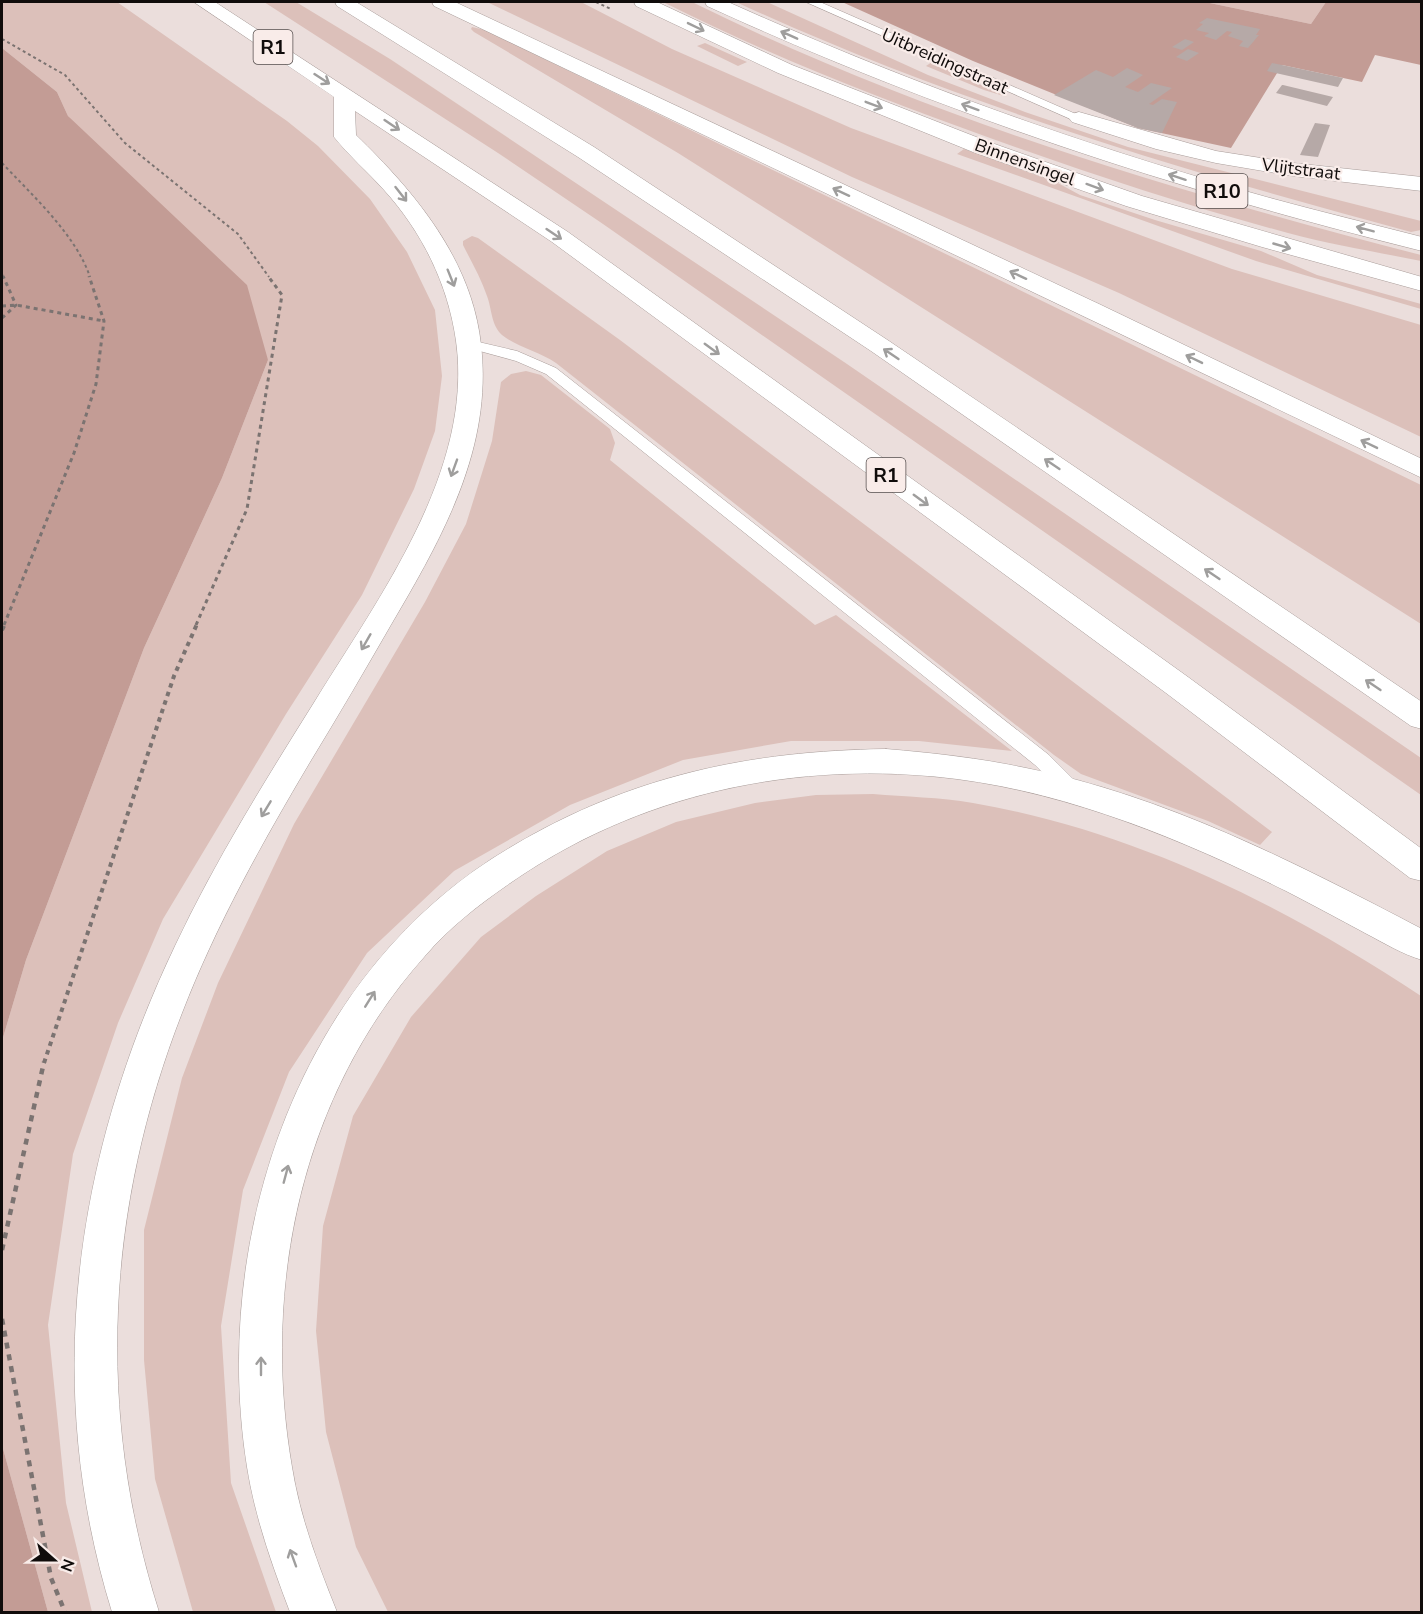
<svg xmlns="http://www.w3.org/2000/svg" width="1423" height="1614" font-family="'Nunito Sans',sans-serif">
<rect width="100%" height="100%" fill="#ebdedc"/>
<!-- green -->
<path fill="#dcc0ba" d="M2 2H117L287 121 318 146 370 199 407 252 435 310 442 376 435 431 414 489 362 595 286 714 163 919 118 1023 73 1154 48 1325 66 1503 92 1612H48L2 1445V1041L26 960 144 648 222 478 268 360 68 116 57 92 2 48Z
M264 2H296L390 59 847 364 1421 758V795L603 224 498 153Z
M487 2H581L672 49 851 128 1232 269 1421 325V437L1119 293 852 177Z
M663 2H692C922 116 1173 191 1421 255V261C1377 252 1332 245 1288 233 1187 206 1088 173 990 138 879 98 768 55 663 2Z
M736 2H767L928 75 1025 112 1128 147 1421 221V230L1411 232C1181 170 952 102 736 2Z
M1205 2H1326L1311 24Z
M472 27 485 30 1421 485V624L678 153 474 32 471 29Z
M705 43 747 62 738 66 697 46Z
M932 62 1007 97 984 90 926 66Z
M964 149 1056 182 1080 195 1155 220 1261 251 1317 275 1421 304V309L1256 261 957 154Z
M472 236 478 238 620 340 1272 832 1260 845 1208 821 1081 774 1054 755 556 363C540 352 515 346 502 335 491 325 492 309 487 296 481 278 471 261 463 245V241Z
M526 371 541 375 610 429 615 443 610 460 815 625 836 615 1012 751 919 741H791L683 760 570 805 454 871 367 953 289 1072 243 1190 221 1326 231 1483 276 1612H193L155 1479 144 1360V1230L182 1078 218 983 294 824 425 602 466 524 492 441 501 382 511 374Z
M873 794C905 797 940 797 973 803 1135 831 1285 906 1421 996V1612H388L356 1547 326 1432 316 1331 323 1226 353 1116 411 1017 481 937 536 896 607 851 676 822 755 803 816 795Z"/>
<!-- forest -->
<path fill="#c39c95" d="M842 2H1205L1311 24 1326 2H1413L1421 3V65L1375 55 1362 82 1282 65 1231 148 1138 128 973 61Z
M2 48 57 92 68 116 247 285 268 360 222 478 144 648 26 960 2 1041Z
M2 1445 48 1612H2Z"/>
<!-- building -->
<path fill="#b6a9a7" d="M1207 18 1260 29 1256 35H1259L1248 48 1239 46 1243 41 1228 36 1232 32 1227 31 1216 40 1204 36 1209 33 1196 30 1203 24 1199 23Z
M1185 39 1194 42 1182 50 1172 47Z
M1188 49 1199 53 1187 61 1176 57Z
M1272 63 1282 65 1343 78 1338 87 1267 71Z
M1127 68 1143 75 1125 87 1138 92 1151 83 1172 88 1149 104 1153 105 1162 99 1177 102 1162 133 1138 128 1054 95 1096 70 1113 77Z
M1282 85H1283L1333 97 1327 106 1276 93Z
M1315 123 1330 125 1318 157 1300 155Z"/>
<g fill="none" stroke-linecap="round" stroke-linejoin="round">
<defs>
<path id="service" d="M806 2H820L1085 118 1083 121H1075Z
M470 340 517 351 556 368 1049 755 1081 787 1084 792 1081 797 1074 799 1067 797 1035 765 546 374 516 361 465 347 463 344 465 341Z"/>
<path id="minor" d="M1079 112 1216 151 1293 163 1422 177V191L1293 176 1216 163 1156 149 1072 122 1069 118 1072 114Z"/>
<path id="primary" d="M634 2H657L792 65 989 142 1142 196 1422 277V291L1262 247 1126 206 973 152 778 73 636 6Z
M705 2H728C886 73 1048 133 1215 182 1283 203 1352 219 1422 237V251C1176 190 938 112 707 6Z"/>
<path id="motorway" d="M194 2H215L568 232 1188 677 1422 849V881L1410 878 1166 693 552 242 355 111 356 135C415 192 472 260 481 345 493 448 442 538 392 623 365 670 338 716 310 762 262 843 216 925 182 1013 106 1208 95 1411 159 1612H112C42 1386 74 1158 175 946 215 861 265 781 315 701 379 597 474 470 456 341 448 284 422 232 384 190 368 172 349 156 334 137V97Z
M335 2H356L594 147 889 341 1422 702V729L1411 726 871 351 578 157 337 6Z
M432 2H455L1099 304 1422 459V478L434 6Z
M886 749C933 753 979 758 1026 768 1166 796 1296 863 1422 929V960C1402 954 1384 943 1365 933 1339 919 1313 905 1286 891 1183 840 1072 794 957 779 798 759 637 793 506 886 477 906 448 929 425 956 301 1094 261 1287 292 1467 300 1517 318 1565 337 1612H290C272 1565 255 1517 247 1467 210 1234 301 970 511 847 630 776 749 751 886 749Z"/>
</defs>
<!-- service casing -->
<use href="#service" stroke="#a99d9a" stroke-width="1"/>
<!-- minor casing -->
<use href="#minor" stroke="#a99d9a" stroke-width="1"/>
<!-- primary casing -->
<use href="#primary" stroke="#a99d9a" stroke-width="1"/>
<!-- motorway casing -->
<use href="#motorway" stroke="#a99d9a" stroke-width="1"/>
<!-- path-far3 -->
<path stroke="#7b7371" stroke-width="2" stroke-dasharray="3 3" stroke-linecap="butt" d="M596 2 611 9
M2 39 65 75 125 143 238 234 269 277
M2 163C32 195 76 235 90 277
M2 274 3 277"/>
<!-- path-far2 -->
<path stroke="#7b7371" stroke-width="3" stroke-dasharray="4 4" stroke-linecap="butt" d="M2 306 16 305 104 321
M2 318 16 305 3 276
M4 625 74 453 96 384 104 321 89 276
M196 625 247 509 282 295 268 276"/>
<!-- path-far1 -->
<path stroke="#7b7371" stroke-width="4" stroke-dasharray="4.5 4.5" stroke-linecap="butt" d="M2 630 5 624
M44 1063 174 676 197 624"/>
<!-- path -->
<path stroke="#7b7371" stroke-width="4.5" stroke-dasharray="6 6" stroke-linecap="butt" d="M2 1250 44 1062
M2 1319 51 1578 65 1612"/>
<!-- service -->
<use href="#service" fill="#fff" fill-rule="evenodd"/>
<!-- minor -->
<use href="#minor" fill="#fff" fill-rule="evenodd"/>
<!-- primary -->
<use href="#primary" fill="#fff" fill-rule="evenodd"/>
<!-- motorway -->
<use href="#motorway" fill="#fff" fill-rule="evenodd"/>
</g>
<!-- one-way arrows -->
<defs><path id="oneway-shaft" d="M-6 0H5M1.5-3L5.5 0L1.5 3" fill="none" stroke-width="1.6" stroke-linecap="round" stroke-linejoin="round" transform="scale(1.5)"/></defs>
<g stroke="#9f9e9d">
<use href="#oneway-shaft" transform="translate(696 27) rotate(26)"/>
<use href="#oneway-shaft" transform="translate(789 35) rotate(-156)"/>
<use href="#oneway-shaft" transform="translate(322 79) rotate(33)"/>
<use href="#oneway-shaft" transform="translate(874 105) rotate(21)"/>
<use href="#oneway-shaft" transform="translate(970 107) rotate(-160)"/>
<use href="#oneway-shaft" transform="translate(392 125) rotate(34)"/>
<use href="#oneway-shaft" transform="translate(1177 177) rotate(-162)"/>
<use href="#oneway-shaft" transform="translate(1095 187) rotate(20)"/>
<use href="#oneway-shaft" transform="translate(841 192) rotate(-155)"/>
<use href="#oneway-shaft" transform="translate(401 194) rotate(52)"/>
<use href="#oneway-shaft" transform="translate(1365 229) rotate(-165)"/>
<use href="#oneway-shaft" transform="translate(554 234) rotate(34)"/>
<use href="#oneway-shaft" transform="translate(1282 246) rotate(16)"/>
<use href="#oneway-shaft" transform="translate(1018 275) rotate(-155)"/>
<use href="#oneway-shaft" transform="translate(451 278) rotate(68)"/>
<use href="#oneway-shaft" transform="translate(712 349) rotate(36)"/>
<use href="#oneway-shaft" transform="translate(891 354) rotate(-146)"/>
<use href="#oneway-shaft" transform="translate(1194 359) rotate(-154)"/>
<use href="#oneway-shaft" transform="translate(1369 444) rotate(-154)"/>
<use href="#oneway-shaft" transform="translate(1052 464) rotate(-146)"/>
<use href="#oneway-shaft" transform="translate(454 468) rotate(110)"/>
<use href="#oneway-shaft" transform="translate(921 500) rotate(36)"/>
<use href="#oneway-shaft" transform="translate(1212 574) rotate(-146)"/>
<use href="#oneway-shaft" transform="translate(366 642) rotate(120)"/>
<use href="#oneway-shaft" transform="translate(1373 685) rotate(-146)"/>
<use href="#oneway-shaft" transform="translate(266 809) rotate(121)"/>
<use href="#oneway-shaft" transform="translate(370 999) rotate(-58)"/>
<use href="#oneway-shaft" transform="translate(286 1174) rotate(-75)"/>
<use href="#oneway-shaft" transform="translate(261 1366) rotate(-90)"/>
<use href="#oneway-shaft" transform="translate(293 1558) rotate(-110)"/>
</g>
<g text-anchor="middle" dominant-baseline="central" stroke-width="4.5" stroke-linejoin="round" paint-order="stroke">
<!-- far-street labels -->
<g font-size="18" fill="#100c0b" stroke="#f9ece9">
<text transform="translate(945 61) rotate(24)">Uitbreidingstraat</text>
<text transform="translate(1025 162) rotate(20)">Binnensingel</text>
<text transform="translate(1301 169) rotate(7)">Vlijtstraat</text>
</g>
<!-- shield labels -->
<g fill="#f9ece9" stroke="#564f4e" stroke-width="1.5">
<rect x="253.5" y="30" width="39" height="34" rx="4.5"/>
<rect x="1196.5" y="174" width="51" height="34" rx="4.5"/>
<rect x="866.5" y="458" width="39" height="34" rx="4.5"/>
</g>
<g font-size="20" font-weight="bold" fill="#100c0b">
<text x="273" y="47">R1</text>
<text x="1222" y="191">R10</text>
<text x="886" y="475">R1</text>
</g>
</g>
<!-- border -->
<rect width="1423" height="1614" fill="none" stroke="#100c0b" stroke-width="6"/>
<!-- north arrow -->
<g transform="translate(54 1560) rotate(111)" stroke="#f9ece9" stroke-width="4.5" paint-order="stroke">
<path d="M0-4.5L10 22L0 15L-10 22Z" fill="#100c0b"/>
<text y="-9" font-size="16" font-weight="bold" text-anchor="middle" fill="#100c0b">N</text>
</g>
</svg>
